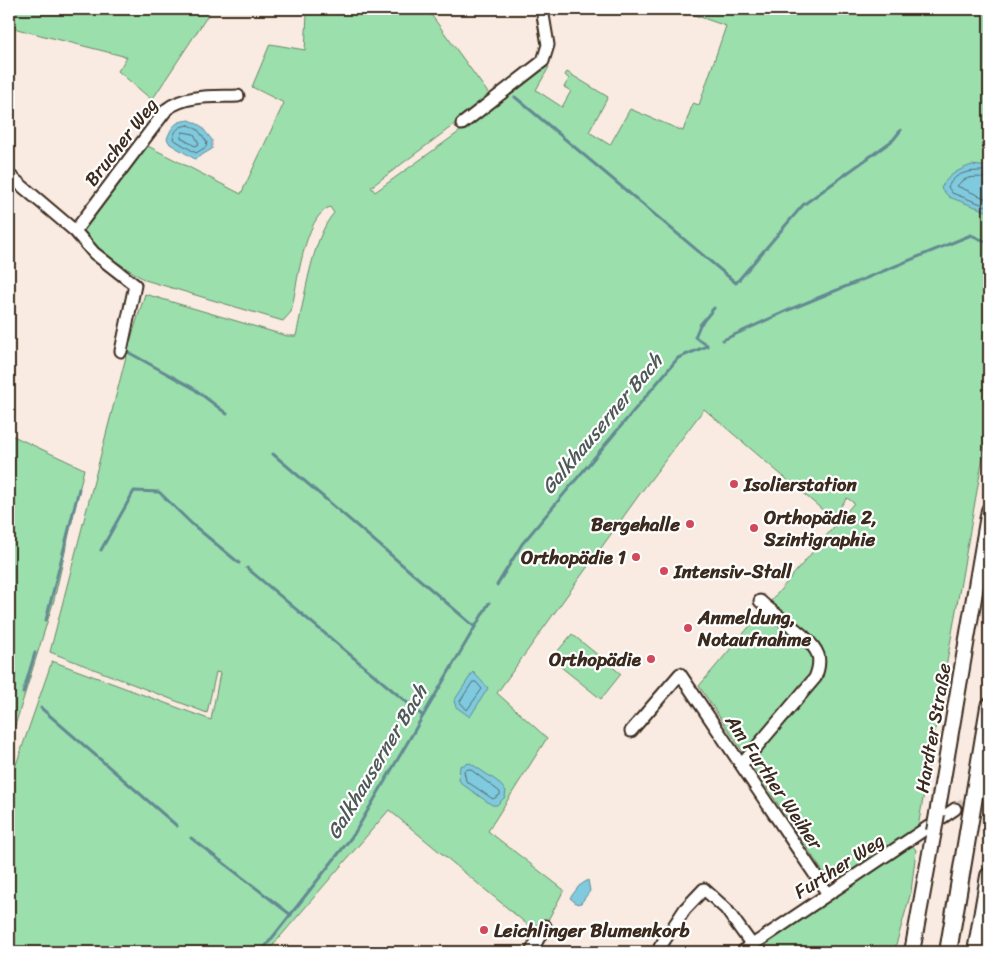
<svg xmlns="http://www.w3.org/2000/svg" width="998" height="961" font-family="Sriracha,sans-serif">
<rect width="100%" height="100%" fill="#f9ebe1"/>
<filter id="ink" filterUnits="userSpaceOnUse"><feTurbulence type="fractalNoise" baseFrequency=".02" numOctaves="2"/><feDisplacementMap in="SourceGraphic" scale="10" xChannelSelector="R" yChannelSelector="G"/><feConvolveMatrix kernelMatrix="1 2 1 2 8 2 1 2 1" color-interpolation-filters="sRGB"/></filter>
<g filter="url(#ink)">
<!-- green -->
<path fill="#9adfac" stroke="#6a8465" d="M9 9H212L152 100 118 71 127 57 9 27Z
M303 9H427L491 97 371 187 375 192 515 92 546 65 549 67 536 90 562 107 571 91 564 87 569 79 565 75 567 72 608 97 589 132 610 145 630 109 683 131 693 103 699 105 726 26 677 9H989V422L917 833 840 879 825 875 699 686 854 503 847 498 832 518 704 409 639 495 497 693 547 738 488 831 564 890 540 935 389 810 267 952H9V785L52 661 211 720 220 673 216 672 207 713 50 652 129 345 145 294 287 336H296C304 302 312 237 334 213L330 207C304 216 297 287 291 312L283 321 145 280 101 252 84 231 148 146 241 194 284 103 252 87 270 44 305 50 307 14Z
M9 434 84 469 54 600 9 745Z
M572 634 621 674 601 699 551 659Z
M912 845 916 850 911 892 894 952H751Z"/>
<!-- water -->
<path fill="#7fcadf" stroke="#648a92" d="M190 120 201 126 212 140V149L195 159 170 144 167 139C172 125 176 121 190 120Z
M972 165 989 167V212L949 197 941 188C948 175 958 170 972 165Z
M473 672 488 688 470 717 456 707 454 701Z
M470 763 497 781 506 791 505 797 497 805H492L462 784 459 780 460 766Z
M588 880 590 891 581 903 577 904 570 898 579 886Z"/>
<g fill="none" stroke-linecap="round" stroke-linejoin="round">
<!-- shore -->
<path stroke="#566a6b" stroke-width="1" d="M189 125 198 130 207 142 206 147 196 153 173 139C175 129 179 126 189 125Z
M183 132 194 134 199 144 195 146 181 138Z
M989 171C974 171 956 170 948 187L952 193 989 207
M989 178C976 177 966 175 957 186L989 200
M473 682H476L482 689 467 710 460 702Z
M470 769 500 792V795L493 799 466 781 464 771Z"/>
<!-- stream -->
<path stroke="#648a92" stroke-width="3" d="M515 97 736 283 803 205 893 140 901 130
M723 340 791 309 971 235 989 243
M707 345 695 337 700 325 714 308
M126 351 193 388 227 414
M273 454 475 627
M101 550 134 491 159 492 192 524 239 563
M247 568 423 716
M497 585 522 544 678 358 707 346
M46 620 79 489
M23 693 35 653
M41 708 177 826
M191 838 291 915
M261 952 354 834 489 603"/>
<!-- minor-tunnel -->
<path stroke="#d3c4ba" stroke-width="11" stroke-dasharray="11 5.5" stroke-linecap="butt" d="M955 809 989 785"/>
<defs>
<path id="minor" d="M462 124 543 61 548 45 542 9
M9 175 75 231 167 109C186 94 215 97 238 96
M75 231 94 253 135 285 121 351
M631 731 680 674 828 894
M742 764 815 678C818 671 820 663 818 655 811 636 775 616 760 601
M531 952 545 926
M662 952 660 947 685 909 704 889 726 909 752 945
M742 952 955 809"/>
<path id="major" d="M937 814 989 510
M912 952 934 831"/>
<path id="highway" d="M948 952 989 707
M976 952 989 876"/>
</defs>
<!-- minor casing -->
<use href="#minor" stroke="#3b2a1e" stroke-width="15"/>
<!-- major casing -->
<use href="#major" stroke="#3b2a1e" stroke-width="18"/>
<!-- highway casing -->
<use href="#highway" stroke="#3b2a1e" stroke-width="20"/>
<!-- minor -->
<use href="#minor" stroke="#fff" stroke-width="11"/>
<!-- major -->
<use href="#major" stroke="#fff" stroke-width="14"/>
<!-- highway -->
<use href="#highway" stroke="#fff" stroke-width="16"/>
<defs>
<path id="major-bridge" d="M934 831 937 814"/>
</defs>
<!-- major-bridge casing -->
<use href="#major-bridge" stroke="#3b2a1e" stroke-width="18" stroke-linecap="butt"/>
<!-- major-bridge -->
<use href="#major-bridge" stroke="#fff" stroke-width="14"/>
</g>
</g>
<!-- markers -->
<g fill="#d1495b" stroke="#fff" stroke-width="2">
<circle cx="734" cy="484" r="5"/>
<circle cx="690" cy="524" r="5"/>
<circle cx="754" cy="528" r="5"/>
<circle cx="636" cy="557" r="5"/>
<circle cx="664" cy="571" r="5"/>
<circle cx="688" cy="628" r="5"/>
<circle cx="651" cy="659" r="5"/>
<circle cx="484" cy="930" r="5"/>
</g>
<g text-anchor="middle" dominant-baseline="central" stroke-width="4.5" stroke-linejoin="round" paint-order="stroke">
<!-- street labels -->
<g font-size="19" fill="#3b2a1e" stroke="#fff">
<text transform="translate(121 142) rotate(-52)">Brucher Weg</text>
<text transform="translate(933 728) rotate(-80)">Hardter Straße</text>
<text transform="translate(774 782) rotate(56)">Am Further Weiher</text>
<text transform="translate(839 866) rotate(-33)">Further Weg</text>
</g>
<!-- poi labels -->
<g font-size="19" font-weight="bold" fill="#3b2a1e" stroke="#fff" text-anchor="start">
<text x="744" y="484">Isolierstation</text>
<text x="764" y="517">Orthopädie 2,<tspan x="764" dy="22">Szintigraphie</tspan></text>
<text x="680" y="524" text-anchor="end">Bergehalle</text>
<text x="626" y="557" text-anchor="end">Orthopädie 1</text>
<text x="674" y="571">Intensiv-Stall</text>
<text x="698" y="617">Anmeldung,<tspan x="698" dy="22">Notaufnahme</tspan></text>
<text x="641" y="659" text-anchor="end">Orthopädie</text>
<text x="494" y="930">Leichlinger Blumenkorb</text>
</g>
<!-- water labels -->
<g font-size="20" font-style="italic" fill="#4f5a58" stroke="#fff">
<text transform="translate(602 424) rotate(-50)">Galkhauserner Bach</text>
<text transform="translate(377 762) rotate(-59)">Galkhauserner Bach</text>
</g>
</g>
<!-- margin -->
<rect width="998" height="961" fill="none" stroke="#fff" stroke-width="30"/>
<rect x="15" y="15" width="968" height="931" fill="none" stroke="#3b2a1e" stroke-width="2" filter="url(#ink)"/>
</svg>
